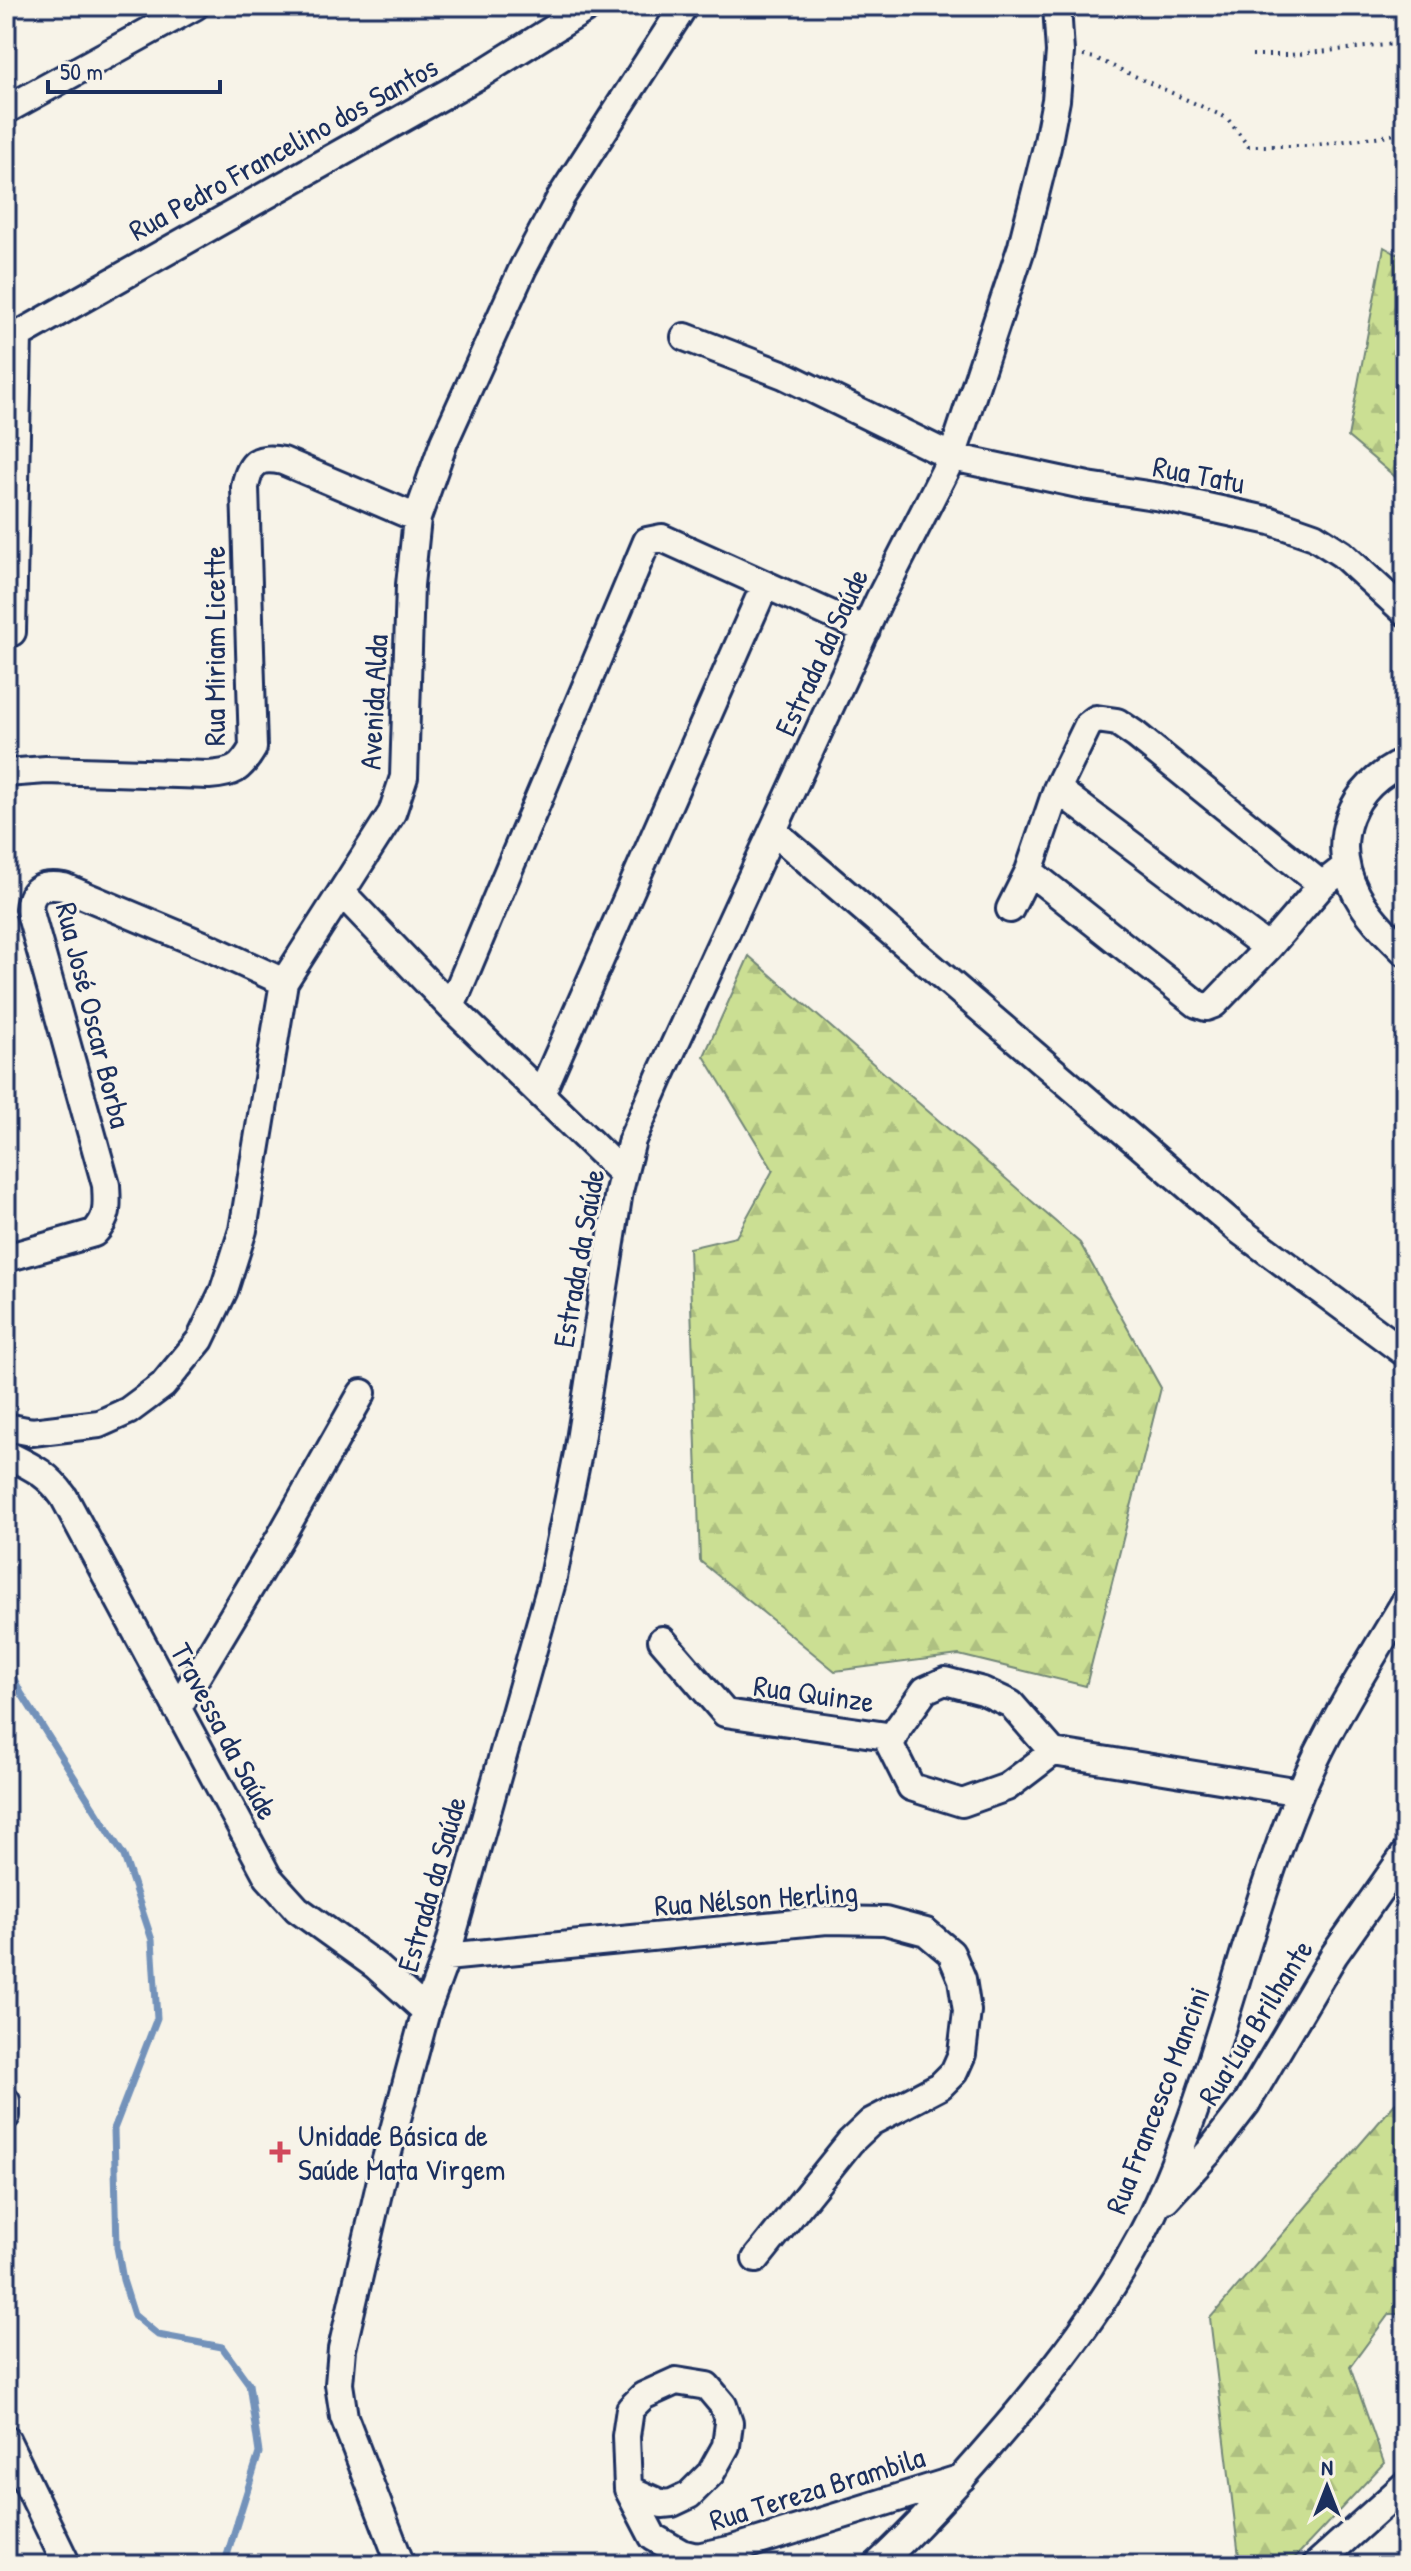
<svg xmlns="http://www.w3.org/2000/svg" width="1411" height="2571" font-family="'Patrick Hand',sans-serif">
<defs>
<pattern id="forest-firs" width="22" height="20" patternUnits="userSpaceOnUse" patternTransform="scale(2)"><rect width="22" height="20" fill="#cbdf93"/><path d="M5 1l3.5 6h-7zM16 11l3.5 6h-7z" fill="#aec081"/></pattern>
</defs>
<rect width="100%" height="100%" fill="#f7f3e8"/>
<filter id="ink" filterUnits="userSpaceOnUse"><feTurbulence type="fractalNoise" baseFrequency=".0125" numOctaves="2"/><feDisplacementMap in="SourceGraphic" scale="16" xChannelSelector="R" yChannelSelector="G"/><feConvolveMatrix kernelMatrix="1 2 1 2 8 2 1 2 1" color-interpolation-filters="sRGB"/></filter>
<g filter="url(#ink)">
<!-- forest -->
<path fill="url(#forest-firs)" stroke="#738778" stroke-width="2" d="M1384 247 1405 259V485L1348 437Z
M749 956 1080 1243 1161 1388 1086 1686 959 1655 835 1671 700 1561 689 1248 736 1237 773 1170 704 1056Z
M1405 2092V2314H1389L1350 2367 1384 2463 1288 2565H1240L1210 2318Z"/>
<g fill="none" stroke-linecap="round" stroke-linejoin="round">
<!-- stream -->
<path stroke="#7392ba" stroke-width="7" d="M6 1663 21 1693 124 1856 152 1940 157 2018 114 2129 117 2247 123 2280 134 2315 158 2335 222 2347 249 2384 259 2453 224 2565"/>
<defs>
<path id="minor" d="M6 110 195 6
M685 337 784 375 952 457 1088 486 1161 497 1271 521 1314 536 1342 554 1405 612
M6 342 481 74 590 6
M12 632 18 335
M1405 762C1350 786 1328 841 1357 895 1369 917 1387 934 1405 952
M6 773 46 770 209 775C234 773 240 770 253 748L245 487C250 462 258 456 283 461L417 518
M1057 789 1268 948
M773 831 1239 1230 1405 1353
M1029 871 1197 1004 1206 1007 1214 1004 1268 948 1322 885 1345 867
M342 893 451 1007 623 1174
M1010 909 1029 871 1057 789 1088 725 1096 719 1117 722 1136 735 1322 885
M451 1007 647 541 662 538 866 630
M541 1094 765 585
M6 1258 94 1233C109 1218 107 1205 106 1185L29 909C31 887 44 884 64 887L208 947 284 982
M6 1427 32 1432 99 1424 128 1411 163 1385 200 1340 224 1290 243 1230 284 982 392 813 404 777 410 585 417 518 444 442 523 268 561 197 684 6
M6 1454C32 1467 47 1473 64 1497L268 1877 297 1909 376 1966 426 2011
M662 1640 725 1713 894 1737
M177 1709 281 1536 362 1393
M1053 1752 1007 1787 962 1803 911 1787 890 1745 898 1728 925 1690 945 1681 983 1691 1011 1704 1053 1752 1300 1792
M446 1957 827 1920 885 1921 926 1932 951 1953 962 1979 967 2011 962 2054 954 2072 940 2086 871 2122 850 2142 756 2259
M6 2101V2116
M1166 2199 1210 2151 1246 2104 1334 1955 1405 1854
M6 2439 67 2565
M628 2489 662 2504 672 2503 689 2495 711 2473 726 2446 729 2423 723 2405 707 2386 676 2381 643 2396 630 2409 626 2436 628 2489 653 2537 681 2553 697 2557 733 2549 962 2478
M401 2565 344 2417 339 2384 342 2349 384 2167 426 2011 446 1957 552 1582 578 1453 619 1191 632 1140 661 1074 879 600 952 457 1022 246 1047 147 1056 100 1060 52 1057 6
M877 2565C919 2526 956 2485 993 2442 1053 2373 1111 2298 1152 2215 1216 2080 1243 1930 1300 1793 1328 1726 1368 1664 1405 1602
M1316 2565 1405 2485"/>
</defs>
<!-- minor casing -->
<use href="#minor" stroke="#1b2f5e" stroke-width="32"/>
<!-- path -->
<path stroke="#1b2f5e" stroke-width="4" stroke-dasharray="2 6" stroke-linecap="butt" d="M1252 55H1289L1405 43
M1083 56 1095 58 1227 118 1248 146H1309L1405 133"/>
<!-- minor -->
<use href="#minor" stroke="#f7f3e8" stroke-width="26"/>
</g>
</g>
<!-- markers -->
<path fill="#d1495b" stroke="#f7f3e8" stroke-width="3" d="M276 2140h8v8h8v8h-8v8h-8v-8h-8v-8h8z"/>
<g text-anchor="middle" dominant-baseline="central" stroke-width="6" stroke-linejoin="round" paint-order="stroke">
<!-- street labels -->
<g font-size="30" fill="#1b2f5e" stroke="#f7f3e8">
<text transform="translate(283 148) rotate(-29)">Rua Pedro Francelino dos Santos</text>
<text transform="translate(1199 474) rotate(11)">Rua Tatu</text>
<text transform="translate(214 646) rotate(-90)">Rua Miriam Licette</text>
<text transform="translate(821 652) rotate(-65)">Estrada da Saúde</text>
<text transform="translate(373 702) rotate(-87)">Avenida Alda</text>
<text transform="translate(94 1015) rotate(76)">Rua José Oscar Borba</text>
<text transform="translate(578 1258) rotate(-80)">Estrada da Saúde</text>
<text transform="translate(814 1693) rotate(8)">Rua Quinze</text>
<text transform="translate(225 1731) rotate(62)">Travessa da Saúde</text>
<text transform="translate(431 1884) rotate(-74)">Estrada da Saúde</text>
<text transform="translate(756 1898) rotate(-4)">Rua Nélson Herling</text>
<text transform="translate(1255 2022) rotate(-58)">Rua Lua Brilhante</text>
<text transform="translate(1157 2100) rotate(-69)">Rua Francesco Mancini</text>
<text transform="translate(817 2488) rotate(-17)">Rua Tereza Brambila</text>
</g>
<!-- poi labels -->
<g font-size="30" fill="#1b2f5e" stroke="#f7f3e8" text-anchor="start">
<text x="298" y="2135">Unidade Básica de<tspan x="298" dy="34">Saúde Mata Virgem</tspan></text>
</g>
</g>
<!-- margin -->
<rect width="1411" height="2571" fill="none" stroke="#f7f3e8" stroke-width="32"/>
<rect x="16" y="16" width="1379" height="2539" fill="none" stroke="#1b2f5e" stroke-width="3" filter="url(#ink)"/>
<!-- north arrow -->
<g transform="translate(1327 2487)" stroke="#f7f3e8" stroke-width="6" paint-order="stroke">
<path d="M0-6L14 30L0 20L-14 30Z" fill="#1b2f5e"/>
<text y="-12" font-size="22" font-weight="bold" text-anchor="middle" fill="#1b2f5e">N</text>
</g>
<!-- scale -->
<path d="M48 80v12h172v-12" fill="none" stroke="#1b2f5e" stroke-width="4"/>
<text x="60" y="80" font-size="24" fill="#1b2f5e" stroke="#f7f3e8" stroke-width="6" paint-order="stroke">50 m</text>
</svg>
